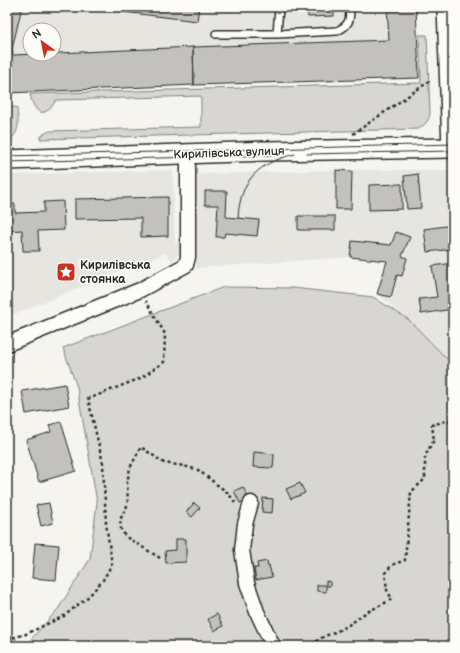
<svg xmlns="http://www.w3.org/2000/svg" width="460" height="653" font-family="'Balsamiq Sans',sans-serif">
<rect width="100%" height="100%" fill="#f5f4ef"/>
<filter id="ink" filterUnits="userSpaceOnUse"><feTurbulence type="fractalNoise" baseFrequency=".025" numOctaves="2"/><feDisplacementMap in="SourceGraphic" scale="8" xChannelSelector="R" yChannelSelector="G"/><feConvolveMatrix kernelMatrix="1 2 1 2 8 2 1 2 1" color-interpolation-filters="sRGB"/></filter>
<g filter="url(#ink)">
<!-- built -->
<path fill="#e6e5e0" fill-rule="evenodd" d="M7 7H416L419 78 194 85 7 93ZM30 30H54V54H30Z
M173 170 175 242 182 243 180 253 172 261 165 253 7 317V175Z
M336 170H453V358L446 361 409 320 377 294 387 261 350 257 196 268V174Z"/>
<!-- green -->
<path fill="#d7d6d2" stroke="#81807e" d="M419 35H427L430 114C428 122 425 125 418 129L40 139C42 134 45 133 50 131L201 127V96L56 100C45 120 34 114 30 94L421 83Z
M17 107C18 122 21 131 9 141H7V108Z
M224 287 293 288 373 297 409 320 447 359 453 357V646H25L58 609 90 559 97 502 77 387 63 348Z
M7 630 15 637 19 646H7Z"/>
<!-- building -->
<path fill="#c2c1be" stroke="#2b2b2b" d="M7 7H22L12 49 13 55 193 47 194 85 7 93Z
M82 7H199L197 21Z
M307 7H334V16L308 17Z
M387 7H416L419 78 194 85 193 47 389 40Z
M336 170 352 171 351 209H336Z
M418 174 421 208 407 209 404 176Z
M402 184V209L369 210V185Z
M205 191H227L226 217 259 220 257 236 225 233 224 237H216L218 205H205Z
M168 197V236L141 237V218L75 219V199Z
M63 201 64 230 38 231 39 251H23L22 230 7 231V205L15 204V213L44 212V202Z
M298 216H335V230H298Z
M453 225V249L427 252 424 229Z
M396 232 410 237 402 256 407 258 402 276 397 275 391 297 377 294 387 261 350 257 352 241 391 245Z
M453 263V309L421 314 419 299 437 297 432 266Z
M65 384 69 406 26 414 22 391Z
M61 422 76 471 39 482 26 440 51 432 49 425Z
M254 452 274 454 273 468 253 467Z
M300 483 305 493 291 499 286 489Z
M243 487 249 499 240 503 234 491Z
M263 498 273 499 272 513 262 512Z
M49 503 53 523 41 526 36 505Z
M194 503 200 508 192 517 186 512Z
M176 539H186V562L166 563 165 551 176 550Z
M35 543 59 545 56 580 32 578Z
M267 561 268 566 269 565 272 577 256 580 254 568H258L257 563Z
M326 581 330 582V586H326V592L317 591V585H326Z
M217 614 223 626 214 631 208 619Z
M337 641 340 646H330Z"/>
<g fill="none" stroke-linecap="round" stroke-linejoin="round">
<defs>
<path id="service" d="M216 34H277L279 7
M277 34 337 31C350 25 350 20 350 7"/>
<path id="minor" d="M7 344 140 290 186 265 188 257V154
M251 503 245 524 242 550 247 583 257 612 273 646"/>
<path id="secondary" d="M7 160 266 151 452 148 447 7"/>
</defs>
<!-- service casing -->
<use href="#service" stroke="#2b2b2b" stroke-width="10"/>
<!-- minor casing -->
<use href="#minor" stroke="#2b2b2b" stroke-width="17"/>
<!-- secondary casing -->
<use href="#secondary" stroke="#2b2b2b" stroke-width="22"/>
<!-- path -->
<path stroke="#2b2b2b" stroke-width="2.5" stroke-dasharray="3 3" stroke-linecap="butt" d="M353 134 431 80
M160 558 126 537 121 529 120 520 128 504 127 483 130 468 141 447 164 463 184 466 198 470 228 493 237 505
M7 639 26 634 64 616 89 596 103 580 112 564 106 523 103 463 88 399 141 378 164 362 165 334 146 301
M312 646C320 635 335 634 347 626 352 623 357 619 362 615 372 609 382 605 392 599L387 590 385 573 392 565 405 560 411 492 425 479V456L434 440 432 425 446 421 453 420"/>
<!-- service -->
<use href="#service" stroke="#fdfcf7" stroke-width="7"/>
<!-- minor -->
<use href="#minor" stroke="#fdfcf7" stroke-width="14"/>
<!-- secondary -->
<use href="#secondary" stroke="#fdfcf7" stroke-width="19"/>
<!-- tram -->
<path stroke="#2b2b2b" stroke-width="1" d="M307 154 453 151
M7 156 453 144
M7 162 275 155
M238 218C240 180 258 163 295 154"/>
</g>
</g>
<!-- icons -->
<defs>
<symbol id="sight-square" viewBox="-11 -11 22 22"><rect x="-9" y="-9" width="18" height="18" rx="4" fill="#c8321e" stroke="#fdfcf7"/><path d="M0-6L1.8-2.2L6-1.7L2.9 1.2L3.7 5.4L0 3.3L-3.7 5.4L-2.9 1.2L-6-1.7L-1.8-2.2Z" fill="#fff"/></symbol>
</defs>
<g fill-rule="evenodd">
<use href="#sight-square" x="55" y="261" width="22" height="22"/>
</g>
<g text-anchor="middle" dominant-baseline="central" stroke-width="3" stroke-linejoin="round" paint-order="stroke">
<!-- street labels -->
<g font-size="12" fill="#2b2b2b" stroke="#fdfcf7">
<text transform="translate(229 153) rotate(-2)">Кирилівська вулиця</text>
</g>
<!-- poi labels -->
<g font-size="12" font-weight="bold" fill="#2b2b2b" stroke="#fdfcf7" text-anchor="start">
<text x="80" y="265">Кирилівська<tspan x="80" dy="14">стоянка</tspan></text>
</g>
</g>
<!-- margin -->
<rect width="460" height="653" fill="none" stroke="#fdfcf7" stroke-width="24"/>
<rect x="12" y="12" width="436" height="629" fill="none" stroke="#2b2b2b" stroke-width="1.5" filter="url(#ink)"/>
<!-- north arrow -->
<g transform="translate(42 42) rotate(327)"><circle r="19" fill="#fdfcf7" stroke="#a9a8a5"/>
<path d="M0-3L7 15L0 10L-7 15Z" fill="#c8321e"/>
<text y="-6" font-size="11" font-weight="bold" text-anchor="middle" fill="#2b2b2b">N</text>
</g>
</svg>
